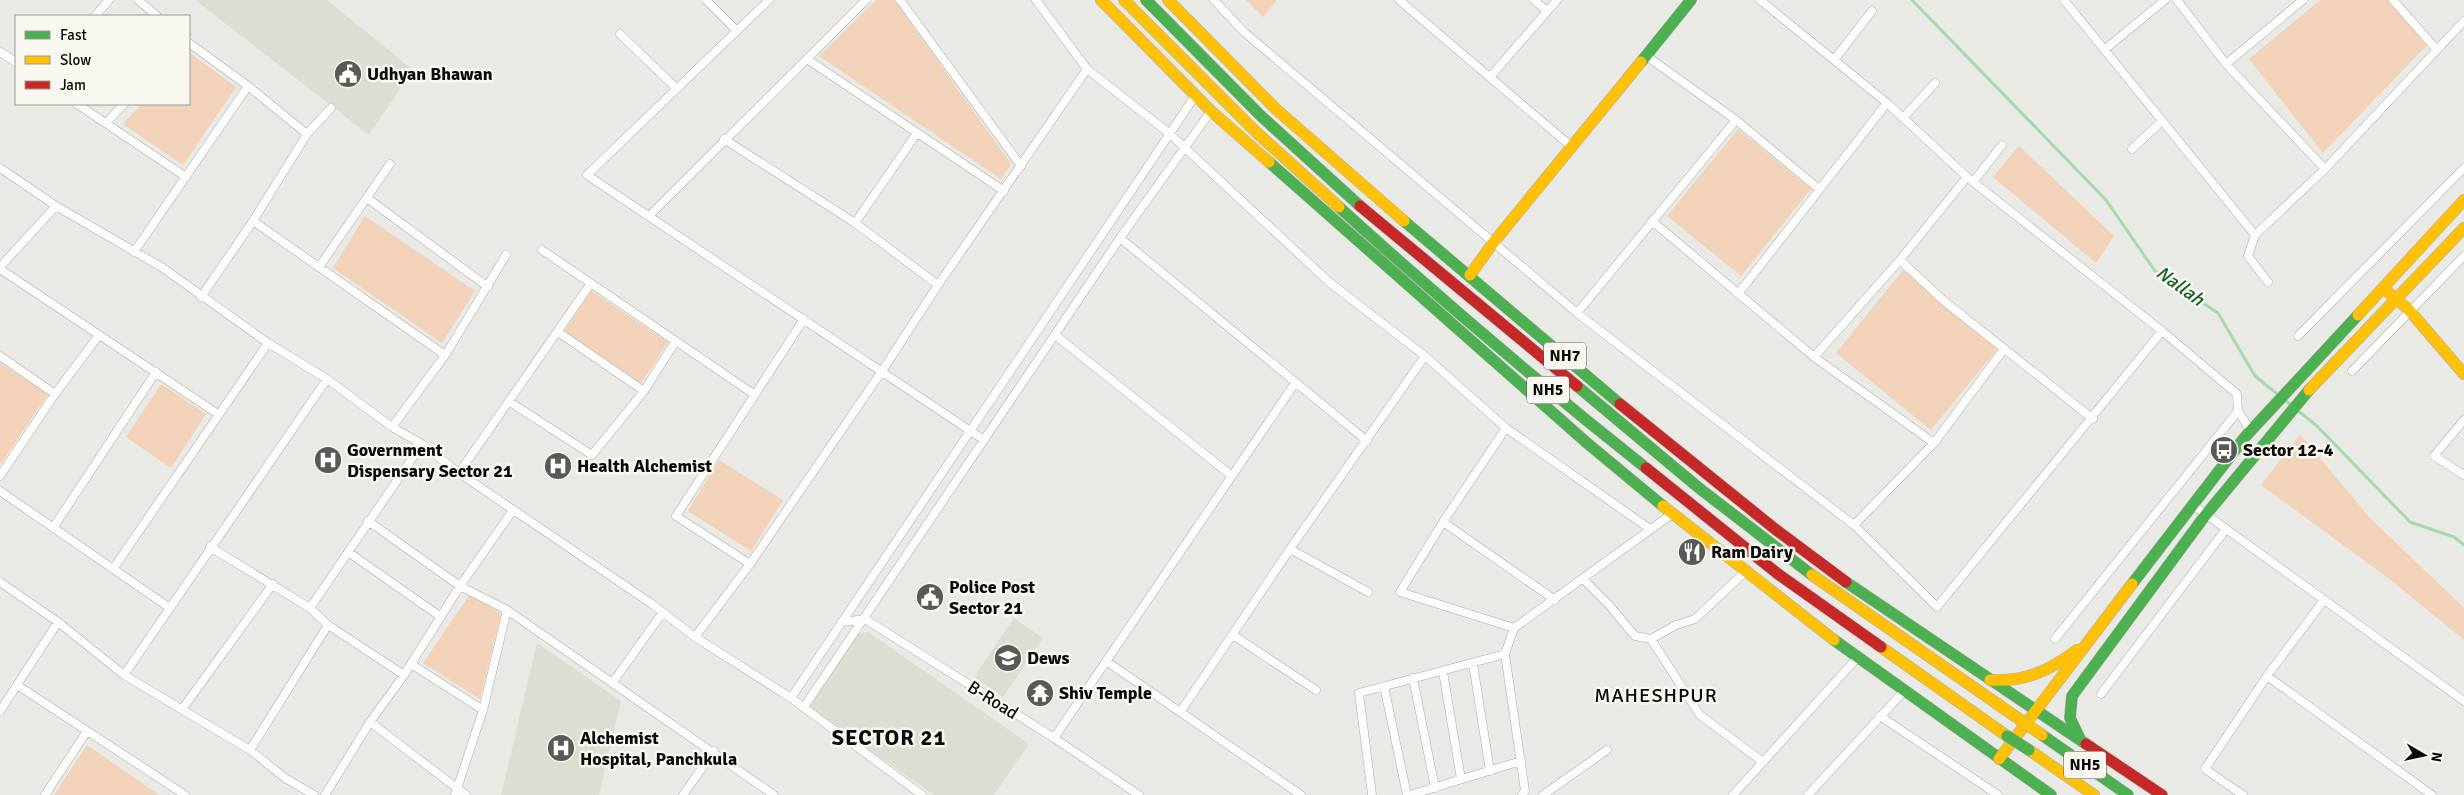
<svg xmlns="http://www.w3.org/2000/svg" width="2464" height="795" font-family="Signika,sans-serif">
<rect width="100%" height="100%" fill="#e9e9e5"/>
<!-- built -->
<path fill="#deddd4" d="M195 0H327L413 70 369 135Z
M1014 618 1043 638 1003 697 974 677Z
M868 632 1029 744 994 795H934L809 707 858 634Z
M537 643 621 701 599 795H501Z"/>
<!-- green -->
<path fill="#f2d2b8" d="M876 0H894L1011 164 1001 179 819 56Z
M1246 0H1277L1263 17Z
M2320 0H2391L2428 44 2323 153 2249 59Z
M190 53 236 87 183 165 123 124 142 104H189Z
M1738 129 1811 189 1741 276 1667 216Z
M2019 146 2114 236 2096 263 1993 177Z
M365 216 475 291 442 343 333 268Z
M1903 270 1998 348 1931 430 1836 353Z
M591 291 668 342 641 383 564 331Z
M0 363 48 394 0 465Z
M161 384 206 414 171 468 126 437Z
M2300 434 2370 518 2464 608V640L2391 580 2261 485Z
M719 460 783 500 751 551 688 511Z
M470 594 501 614 480 699 423 663Z
M87 745 159 795H54Z"/>
<g fill="none" stroke-linecap="round" stroke-linejoin="round">
<!-- stream -->
<path stroke="#a6daa8" stroke-width="3" d="M1912 0 2106 200 2155 271 2218 313 2255 376 2317 426 2410 522 2454 537 2464 545"/>
<defs>
<path id="street" d="M138 0 157 16
M706 0 736 30
M769 0 587 175 984 440
M900 0 1021 166
M1036 0 1087 69 1170 134 1329 282 1425 356 1506 428 1650 529
M1214 0 1244 32 1577 313 1854 525 1937 607 2162 331
M1399 0 1572 147
M1534 0 1547 11
M1760 0 1887 103 1967 177 2162 331 2237 394 2238 411 2251 431
M2064 0 2255 235
M2177 0 2226 64 2325 169
M2393 0 2437 50
M95 16 109 0
M620 34 677 89
M189 43 248 86 307 134
M2104 50 2165 0
M0 52 16 62
M1645 55 1736 120 1819 189
M807 59 1004 191
M1834 60 1872 11
M2226 64 2303 0
M1490 77 1557 0
M77 104 186 177
M1903 118 1935 83
M106 123 124 104
M724 139 855 223 938 285
M2132 149 2162 121
M0 168 56 206 163 268 268 343 327 379 392 427 422 444 459 473 652 604 695 637 791 698 922 795
M1973 182 2002 145
M367 198 488 287
M649 216 866 0
M253 221 445 355
M1652 221 1814 357 1934 443
M855 223 917 133
M1120 238 1367 441
M542 250 755 395
M134 252 248 86
M1900 260 1944 301 2093 419
M0 267 56 206
M319 267 390 164
M0 269 218 414
M2268 282 2248 256 2255 235 2325 169 2464 21
M1738 294 1887 103
M201 297 253 221 307 134 331 108
M1577 313 1736 120
M558 332 644 391
M1055 335 1232 476
M2298 336 2464 168
M0 356 55 394
M1814 357 1900 260 1967 177
M2352 371 2464 256
M510 402 592 455 644 391 675 342
M2464 420 2434 456 2464 475
M392 427 446 354 506 255
M1506 428 1443 522 1400 592 1514 628
M459 473 591 283
M0 476 55 394 99 335
M0 491 170 608
M2193 505 2464 701
M368 521 460 586 507 610 774 795
M1443 522 1555 600
M1854 525 1934 443 2004 349
M53 528 156 372
M210 547 310 608 328 625 404 675
M1290 549 1368 592
M348 552 441 617
M750 564 676 516 804 319
M113 569 268 343
M1583 579 1609 605 1635 636 1651 639 1676 625 1695 619 1746 571
M0 582 58 622 124 675 250 750 285 778 314 795
M310 608 422 444
M842 622 865 619 1054 738 1139 795
M1233 635 1316 690
M695 637 750 564 882 371 938 285 1087 69
M1651 639 1700 715 1763 762
M2055 639 2238 411
M1106 661 1301 795
M411 664 483 710
M1473 664 1490 771
M1443 672 1461 779
M124 675 327 379
M2267 676 2432 795
M1413 678 1435 788
M613 682 663 612
M17 685 185 795
M1384 686 1407 795
M2101 694 2226 529
M791 698 1195 96
M804 707 1120 238 1211 111
M183 708 273 584
M0 711 58 622
M1181 711 1290 549 1425 356
M1880 716 1998 795
M370 722 466 795
M1054 738 1295 383
M250 750 328 625
M45 795 87 731
M325 795 370 722 404 675 460 586 513 510
M455 795 483 710 507 610
M683 795 714 751
M1372 795 1359 693 1505 654
M1410 795 1521 761
M1522 795 1525 791 1505 654 1514 628 1672 514
M1543 795 1607 750
M1733 795 1857 658
M1808 795 1905 690
M2243 795 2205 769 2267 676 2324 600"/>
<path id="fast" d="M1146 0 1261 116 1360 206
M1641 62 1691 0
M1269 162 1587 443 1663 506
M1339 207C1438 297 1540 384 1646 468
M1404 221 1620 404
M1577 386 1699 488 1812 575
M1846 582 2086 744
M2132 584 2245 437 2358 315
M1834 640 2051 795
M2042 735 2128 795
M2080 739 2070 718 2072 696 2204 517 2309 390"/>
<path id="slow" d="M1101 0 1211 111 1269 162
M1124 0 1256 132 1339 207
M1168 0 1277 110 1404 221
M1470 275 1493 243 1641 62
M2389 293 2409 310 2464 374
M2358 315 2464 200
M2309 390 2464 228
M1663 506 1834 640
M1812 575 2019 719
M1881 647 2007 736
M1990 680C2025 682 2049 671 2077 650
M2029 750 2094 795
M1999 759 2132 584"/>
<path id="jam" d="M1360 206 1577 386
M1620 404 1775 529 1846 582
M1646 468 1778 574 1881 647
M2086 744 2162 795"/>
</defs>
<!-- street casing -->
<use href="#street" stroke="#acaca9" stroke-width="9"/>
<!-- fast casing -->
<use href="#fast" stroke="#acaca9" stroke-width="12"/>
<!-- slow casing -->
<use href="#slow" stroke="#acaca9" stroke-width="12"/>
<!-- jam casing -->
<use href="#jam" stroke="#acaca9" stroke-width="12"/>
<!-- street -->
<use href="#street" stroke="#fcfcfb" stroke-width="8"/>
<!-- fast -->
<use href="#fast" stroke="#4caf50" stroke-width="11"/>
<!-- slow -->
<use href="#slow" stroke="#ffc107" stroke-width="11"/>
<!-- jam -->
<use href="#jam" stroke="#c62828" stroke-width="11"/>
<defs>
<path id="fast-bridge" d="M2007 736 2029 750"/>
<path id="slow-bridge" d="M2019 719 2042 735"/>
</defs>
<!-- fast-bridge casing -->
<use href="#fast-bridge" stroke="#acaca9" stroke-width="12" stroke-linecap="butt"/>
<!-- slow-bridge casing -->
<use href="#slow-bridge" stroke="#acaca9" stroke-width="12" stroke-linecap="butt"/>
<!-- fast-bridge -->
<use href="#fast-bridge" stroke="#4caf50" stroke-width="11"/>
<!-- slow-bridge -->
<use href="#slow-bridge" stroke="#ffc107" stroke-width="11"/>
</g>
<!-- icons -->
<defs>
<symbol id="civic-disc" viewBox="-11 -11 22 22"><circle r="9.5" fill="#595956" stroke="#f8f7f0"/><path d="M-.6-6.5H3V-4.5H.6V-3L4-1V1h2V6H-6V1h2V-1L-.6-3ZM-1.2 2.5V6h2.4V2.5Z" fill="#fff"/></symbol>
<symbol id="bus-disc" viewBox="-11 -11 22 22"><circle r="9.5" fill="#595956" stroke="#f8f7f0"/><path d="M-5-6H5V4H4V6H2V4H-2V6H-4V4H-5ZM-3.5-4V0h7V-4ZM-3.5 1.2v1.5H-2V1.2ZM2 1.2v1.5H3.5V1.2Z" fill="#fff"/></symbol>
<symbol id="hospital-disc" viewBox="-11 -11 22 22"><circle r="9.5" fill="#595956" stroke="#f8f7f0"/><path d="M-5-5h3v3.5h4V-5h3V5h-3V1.5h-4V5h-3Z" fill="#fff"/></symbol>
<symbol id="restaurant-disc" viewBox="-11 -11 22 22"><circle r="9.5" fill="#595956" stroke="#f8f7f0"/><path d="M-5-6h1v4h1v-4h1v4h1v-4h1v5L-1.5 .5V6h-2V.5L-5-1ZM5-6V6H3V1.5H1.5Q1.5-4 5-6Z" fill="#fff"/></symbol>
<symbol id="school-disc" viewBox="-11 -11 22 22"><circle r="9.5" fill="#595956" stroke="#f8f7f0"/><path d="M0-5L7-2L0 1L-7-2ZM-4 1L0 2.5L4 1V4Q0 6-4 4Z" fill="#fff"/></symbol>
<symbol id="temple-disc" viewBox="-11 -11 22 22"><circle r="9.5" fill="#595956" stroke="#f8f7f0"/><path d="M0-6L5-2H3V0L6.5 2.5H4V6H1.5V3h-3V6H-4V2.5H-6.5L-3 0V-2H-5Z" fill="#fff"/></symbol>
</defs>
<g fill-rule="evenodd">
<use href="#civic-disc" x="332" y="58" width="32" height="32"/>
<use href="#bus-disc" x="2208" y="434" width="32" height="32"/>
<use href="#hospital-disc" x="312" y="444" width="32" height="32"/>
<use href="#hospital-disc" x="542" y="450" width="32" height="32"/>
<use href="#restaurant-disc" x="1676" y="536" width="32" height="32"/>
<use href="#civic-disc" x="914" y="581" width="32" height="32"/>
<use href="#school-disc" x="992" y="642" width="32" height="32"/>
<use href="#temple-disc" x="1024" y="677" width="32" height="32"/>
<use href="#hospital-disc" x="545" y="732" width="32" height="32"/>
</g>
<g text-anchor="middle" dominant-baseline="central" stroke-width="5" stroke-linejoin="round" paint-order="stroke">
<!-- shield labels -->
<g fill="#f8f7f0" stroke="#53524e" stroke-width="1">
<rect x="1544" y="342.5" width="42" height="27" rx="4"/>
<rect x="1527" y="376.5" width="42" height="27" rx="4"/>
<rect x="2064" y="751.5" width="42" height="27" rx="4"/>
</g>
<g font-size="16" font-weight="bold" fill="#0c0b09">
<text x="1565" y="356">NH7</text>
<text x="1548" y="390">NH5</text>
<text x="2085" y="765">NH5</text>
</g>
<!-- poi labels -->
<g font-size="18" font-weight="bold" fill="#0c0b09" stroke="#f8f7f0" text-anchor="start">
<text x="367" y="74">Udhyan Bhawan</text>
<text x="347" y="450">Government<tspan x="347" dy="21">Dispensary Sector 21</tspan></text>
<text x="2243" y="450">Sector 12-4</text>
<text x="577" y="466">Health Alchemist</text>
<text x="1711" y="552">Ram Dairy</text>
<text x="949" y="587">Police Post<tspan x="949" dy="21">Sector 21</tspan></text>
<text x="1027" y="658">Dews</text>
<text x="1059" y="693">Shiv Temple</text>
<text x="580" y="738">Alchemist<tspan x="580" dy="21">Hospital, Panchkula</tspan></text>
</g>
<!-- street labels -->
<g font-size="18" fill="#0c0b09" stroke="#f8f7f0">
<text transform="translate(993 700) rotate(32)">B-Road</text>
</g>
<!-- water labels -->
<g font-size="19" font-style="italic" fill="#106121" stroke="#f8f7f0">
<text transform="translate(2180 286) rotate(36)">Nallah</text>
</g>
<!-- quarter labels -->
<g font-size="20" letter-spacing="1" fill="#0c0b09" stroke="#f8f7f0">
<text x="1656" y="695">MAHESHPUR</text>
</g>
<!-- district labels -->
<g font-size="22" font-weight="bold" letter-spacing="1" fill="#0c0b09" stroke="#f8f7f0">
<text x="889" y="737">SECTOR 21</text>
</g>
</g>
<!-- legend -->
<rect x="15" y="15" width="175" height="90" fill="#f8f7f0" stroke="#9a9994"/>
<rect x="25" y="31" width="25" height="8" fill="#4caf50" stroke="#9a9994"/>
<text x="60" y="40" font-size="15" fill="#0c0b09">Fast</text>
<rect x="25" y="56" width="25" height="8" fill="#ffc107" stroke="#9a9994"/>
<text x="60" y="65" font-size="15" fill="#0c0b09">Slow</text>
<rect x="25" y="81" width="25" height="8" fill="#c62828" stroke="#9a9994"/>
<text x="60" y="90" font-size="15" fill="#0c0b09">Jam</text>
<!-- north arrow -->
<g transform="translate(2424 755) rotate(99)" stroke="#f8f7f0" stroke-width="4" paint-order="stroke">
<path d="M0-4L9 19L0 12L-9 19Z" fill="#0c0b09"/>
<text y="-8" font-size="14" font-weight="bold" text-anchor="middle" fill="#0c0b09">N</text>
</g>
</svg>
